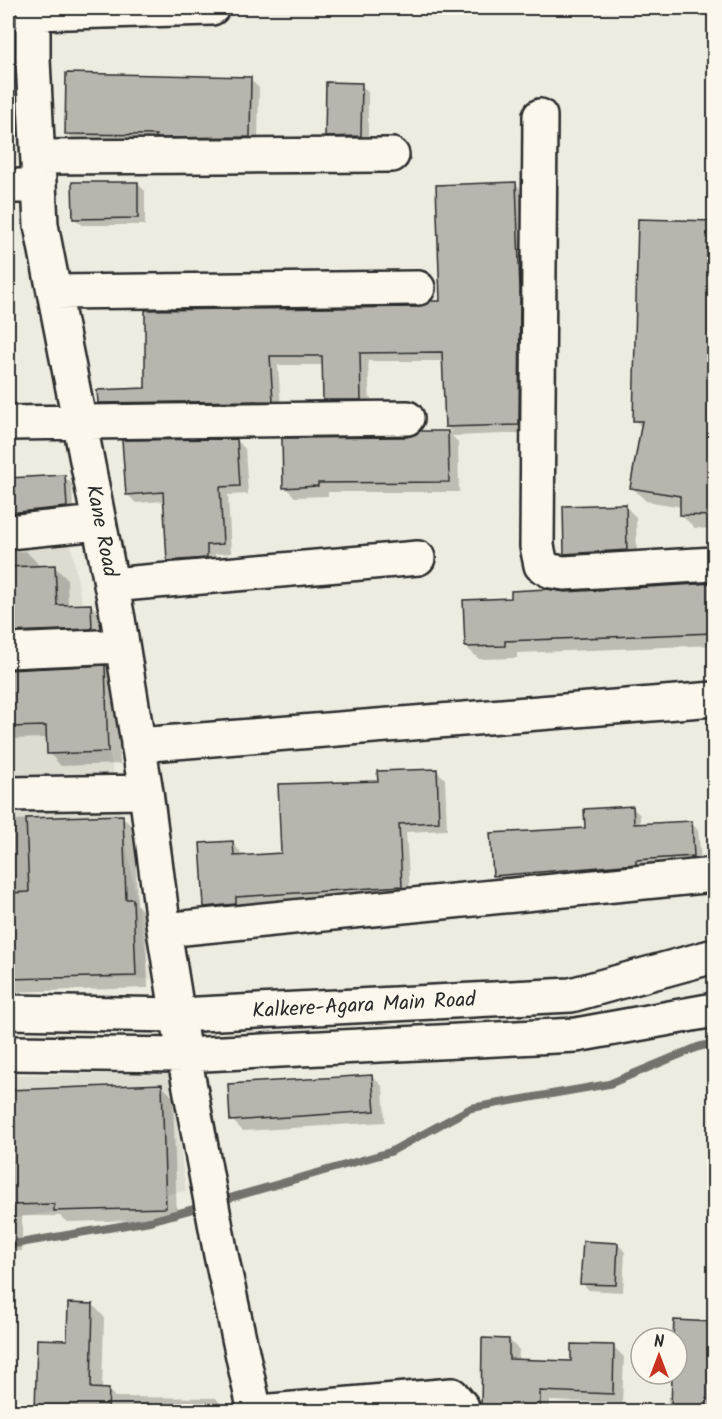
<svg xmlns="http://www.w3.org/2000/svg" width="722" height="1419" font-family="Kalam,sans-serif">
<rect width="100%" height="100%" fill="#eeebe0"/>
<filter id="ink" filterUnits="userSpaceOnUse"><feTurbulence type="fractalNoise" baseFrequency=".0167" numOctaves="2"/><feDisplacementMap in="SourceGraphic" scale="12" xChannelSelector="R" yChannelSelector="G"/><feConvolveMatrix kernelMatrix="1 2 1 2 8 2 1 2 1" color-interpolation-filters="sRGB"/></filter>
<g filter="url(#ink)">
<!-- built -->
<path fill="#dedbd1" d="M8 482 60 485 151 979 8 978Z
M170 1073 186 1191 8 1219V1075Z"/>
<!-- shadow -->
<path fill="#0003" d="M8 8H11L9 44H8Z
M250 79 259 88 258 145 76 142 67 133Z
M8 83 12 88 9 138H8Z
M361 85 368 92V143H334L326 136Z
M137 183 145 191V225H82L74 218Z
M516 184 525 193 528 433 452 436 458 442 459 492H328V496L295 497 285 487 420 432H452L446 427 444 361H368L370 408 334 409 325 400 324 365H278L281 409 109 412 100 402 441 303Z
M639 221 714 222V529L695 528 681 515 682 507 646 501 632 487 642 428 635 420Z
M237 440 245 449 248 494 228 495 231 553 215 554 216 566 178 569 169 561 165 501 136 503 127 494Z
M64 477 72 484 73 514 14 520 8 514V480Z
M625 506 636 517 637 561 577 564 566 553Z
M26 551 38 564V567L54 566 67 579 68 606 91 605 103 618 104 641 8 651V552Z
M714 585V645L517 653V658L479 659 466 647 513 600 565 593Z
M105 667 117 680 120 764 61 766 49 753 48 738 8 739V671Z
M436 770 445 779 447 830 406 832 410 893 244 905V912L214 915 205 906 232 843 240 851 241 857 282 855 379 782Z
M632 807 640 815V826L691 823 698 830 701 862 502 883 495 876Z
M122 817 135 829 137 905 145 913 148 988 8 992V820Z
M372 1076 383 1087 385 1122 243 1131 232 1120Z
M8 1085H11L17 1091 161 1085 173 1097 177 1219 67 1222 60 1216H22V1251H8Z
M618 1244 625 1252 623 1292 589 1290 582 1283Z
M93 1305 104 1317 102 1390H108L115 1397 216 1398 227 1412H21L36 1411 68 1342Z
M675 1322 714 1323V1412H668V1397H673L674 1374H677Z
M509 1340 519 1350 518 1361 572 1362 614 1347 624 1357 622 1403 550 1401V1412H481Z"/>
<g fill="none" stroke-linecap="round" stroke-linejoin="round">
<!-- stream -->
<path stroke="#74726e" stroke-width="8" d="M216 1202 390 1152 471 1108 609 1084 698 1047 714 1043
M8 1245 150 1221 204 1206"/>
</g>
<!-- building -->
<path fill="#b8b5ae" stroke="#2b2b2b" stroke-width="1.5" d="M66 73 251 77 250 137 156 138V135L65 134Z
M326 82 362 83 361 136 325 137Z
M72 182H138V218L73 219Z
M516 182 520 290 519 425 445 427 442 352 360 353 361 400H323L322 356H270L273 401 98 403 97 390 145 388V310L418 307 430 301H440L436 185Z
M638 219 714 221V516L680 515V496L630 488 642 421H633Z
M420 431H448L449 482 318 483V486L283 488 282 438 407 437 416 434Z
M237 439 240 486 220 487 223 544 207 545V558L167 561 163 492 126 495 122 440Z
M65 475 67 507 8 513V478Z
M626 504 627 550 564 554 563 506Z
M55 565 57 605 91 604 92 629 8 632V567Z
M714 583V633L505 641V646L465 647 463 600 511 598V591L547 589 565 592Z
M105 665 108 752 47 754 46 726 8 727V670Z
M437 769 439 822 399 824 402 886 236 897V904L204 907 200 843 233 841 234 856 281 853 278 784 378 781 377 771Z
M633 806 634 824 692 821 694 856 636 860V864L493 876 490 833 585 828 584 809Z
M123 815 126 899H133L136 976 8 979V893L29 892 26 818Z
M372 1075 375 1111 230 1121 228 1084Z
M162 1084 166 1208 54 1211V1204L8 1205V1090Z
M583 1241 618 1243 616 1285 580 1284Z
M68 1303 93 1304 91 1388 109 1389 108 1412H35L37 1339 67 1340Z
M674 1320 714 1322V1412H671L672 1374H677V1338H673Z
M482 1338 509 1339V1359L571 1361V1344L614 1345 613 1394 540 1391V1412H481Z"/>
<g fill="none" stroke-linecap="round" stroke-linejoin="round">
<defs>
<path id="minor" d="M33 8V59L41 225 118 619 146 792 164 930 184 1055 221 1255 255 1412
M33 13 212 8
M540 116 537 546 541 565 551 571 564 573 714 564
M38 157 392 155
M8 186H39
M54 292 418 288
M8 423 407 418
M8 532 99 523
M111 585 418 558
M8 651 122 646
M138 745 714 699
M8 794 146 792
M164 930 714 875
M8 1012 179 1015 571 995 714 956
M8 1053 184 1055 576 1035 714 1010
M260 1412 452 1395 462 1407V1412"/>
</defs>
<!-- minor casing -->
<use href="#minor" stroke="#2b2b2b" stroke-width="38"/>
<!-- minor -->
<use href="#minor" stroke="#fbf7ec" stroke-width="33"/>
</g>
</g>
<g text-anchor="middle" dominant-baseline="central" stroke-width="4.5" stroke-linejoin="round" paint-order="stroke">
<!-- street labels -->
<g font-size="21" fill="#2b2b2b" stroke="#fbf7ec">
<text transform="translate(101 531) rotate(79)">Kane Road</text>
<text transform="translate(364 1006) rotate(-3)">Kalkere-Agara Main Road</text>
</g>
</g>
<!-- margin -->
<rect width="722" height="1419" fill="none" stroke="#fbf7ec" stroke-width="30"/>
<rect x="15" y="15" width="692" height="1389" fill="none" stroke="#2b2b2b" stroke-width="2" filter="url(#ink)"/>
<!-- north arrow -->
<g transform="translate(659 1356)"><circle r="28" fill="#fbf7ec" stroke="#a8a59f" stroke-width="1.5"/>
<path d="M0-4.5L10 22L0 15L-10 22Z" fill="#c8321e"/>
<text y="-9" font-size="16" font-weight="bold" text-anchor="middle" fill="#2b2b2b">N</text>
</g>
</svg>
